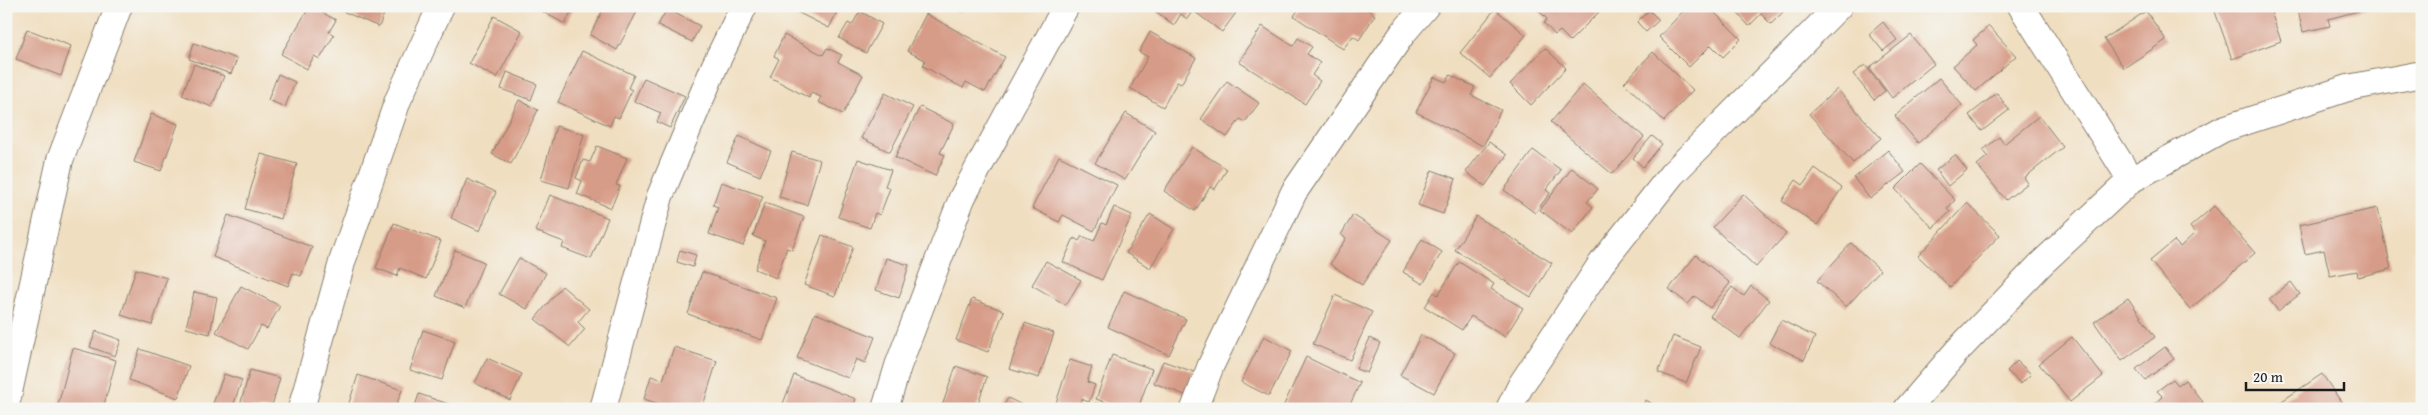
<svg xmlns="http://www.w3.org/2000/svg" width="2428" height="415" font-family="'Gentium Book Plus',serif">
<rect width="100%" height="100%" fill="#f6f6f2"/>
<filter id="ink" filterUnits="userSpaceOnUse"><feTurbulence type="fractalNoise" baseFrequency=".02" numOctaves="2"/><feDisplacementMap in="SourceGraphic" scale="10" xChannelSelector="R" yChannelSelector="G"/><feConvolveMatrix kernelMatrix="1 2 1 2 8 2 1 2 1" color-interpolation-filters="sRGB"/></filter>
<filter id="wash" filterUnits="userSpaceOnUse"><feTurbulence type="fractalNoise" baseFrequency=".0096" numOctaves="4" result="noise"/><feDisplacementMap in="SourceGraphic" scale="20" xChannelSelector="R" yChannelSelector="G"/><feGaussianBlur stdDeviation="1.12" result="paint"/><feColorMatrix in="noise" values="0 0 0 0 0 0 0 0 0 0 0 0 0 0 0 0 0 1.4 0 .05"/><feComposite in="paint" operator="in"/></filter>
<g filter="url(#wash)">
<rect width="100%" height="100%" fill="#f0dec0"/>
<g id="blocks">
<!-- building -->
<path fill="#d79c88" d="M310 6 336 20 329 32 334 35 320 59 314 56 307 69 281 54Z
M331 6H387L379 27Z
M546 6H574L565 24 543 12Z
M605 6H640L617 50 590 35Z
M797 6H840L829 28 795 11Z
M951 6H966L963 12Z
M1149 6H1190L1194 9 1187 19 1181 14 1174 25Z
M1199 6H1241L1222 32 1195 12Z
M1301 6H1363L1375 15 1359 40 1353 36 1343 49 1294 16Z
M1534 6H1593L1599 12 1570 41 1560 31 1555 35 1544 23 1547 19Z
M1688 6H1708L1741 39 1723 57 1711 45 1689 67 1659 37Z
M1731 6H1789L1771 24 1761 14 1749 26Z
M2213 6H2269L2281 41 2232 59Z
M2297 6H2365L2366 9 2328 19 2330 26 2303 32Z
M667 9 700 26 692 42 658 25Z
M1495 9 1526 35 1490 78 1460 53Z
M1649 10 1659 20 1646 32 1637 22Z
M860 11 882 24 866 53 839 38 848 23 852 25Z
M2146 11 2166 40 2124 68 2104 39Z
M926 14 1005 57 985 92 966 82 963 88 923 66 925 60 907 51Z
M494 16 522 31 497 78 469 63Z
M1883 22 1897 40 1883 51 1869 34Z
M1262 26 1293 46 1298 38 1312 47 1307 54 1320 63 1312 75 1320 81 1305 104 1239 62Z
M1989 26 2016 56 1976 91 1953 66 1977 45 1973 40Z
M27 29 71 46 61 76 16 59Z
M1150 32 1196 58 1181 84 1177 82 1163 107 1130 88 1148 57 1139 52Z
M784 35 823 55 827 48 842 55 838 62 863 75 843 114 818 102 821 97 811 93 809 98 770 77 779 59 774 56Z
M1911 35 1934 64 1892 98 1869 68Z
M194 43 237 59 231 74 189 59Z
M1545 48 1566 68 1531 105 1510 84Z
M582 51 634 75 628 88 632 90 619 118 614 116 610 126 558 102Z
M1653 52 1693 90 1664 121 1624 83Z
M194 64 224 76 212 107 182 95Z
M1865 65 1885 91 1874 100 1853 74Z
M507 72 537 84 531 100 501 89Z
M278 74 295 82 285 107 268 100Z
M1450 75 1475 87 1471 95 1501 110 1483 146 1416 112 1434 77 1446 82Z
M644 78 685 96 670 128 657 122 661 113 634 101Z
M1939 78 1962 105 1918 143 1895 116Z
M1227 81 1259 103 1245 122 1240 119 1227 137 1201 119Z
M1583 84 1644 137 1612 174 1551 122Z
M1837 89 1881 138 1853 163 1809 114Z
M885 93 913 107 890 152 861 138Z
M1997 93 2009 110 1982 131 1969 115Z
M519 100 538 110 511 164 492 154Z
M920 107 954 124 940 153 945 155 935 176 895 157Z
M1126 113 1155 131 1125 180 1095 163Z
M151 114 178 124 161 171 134 162Z
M2039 116 2063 147 2024 178 2028 183 2006 200 1977 165 1988 156 1983 150 1999 137 2004 144Z
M556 126 584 134 569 188 541 180Z
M739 136 771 151 760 176 727 162Z
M1652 136 1662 144 1643 167 1633 158Z
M1489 142 1507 155 1485 186 1466 172Z
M597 146 627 158 616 185 620 186 611 208 577 194 582 181 576 178 583 160 590 162Z
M1192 147 1227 169 1215 189 1210 187 1195 211 1164 191Z
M1533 150 1561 170 1546 190 1550 193 1535 213 1504 190Z
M1888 150 1905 172 1870 199 1854 178Z
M792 152 820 160 807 205 779 197Z
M261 154 297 164 281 219 245 209Z
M1955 155 1967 170 1948 186 1936 170Z
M1059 156 1117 185 1094 231 1063 215 1059 222 1032 208Z
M858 159 891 170 885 186 890 188 880 215 875 213 870 228 838 217Z
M1920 164 1955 200 1947 209 1950 212 1933 228 1895 189Z
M1572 168 1598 189 1587 202 1593 207 1572 234 1540 210Z
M1815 168 1842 188 1817 225 1782 201 1796 180 1803 185Z
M1432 170 1456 179 1443 214 1418 205Z
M467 179 496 192 480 231 451 218Z
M721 182 763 196 743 246 709 234 718 207 713 205Z
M1743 194 1786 234 1756 267 1713 227Z
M550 195 608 218 591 259 562 248 564 242 535 231Z
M765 203 804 217 792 250 787 248 776 278 755 269 765 241 753 236Z
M1967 203 2000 235 1950 287 1918 256Z
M2214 206 2255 253 2190 309 2150 261 2174 241 2180 247 2195 233 2190 227Z
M1114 207 1132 215 1102 280 1063 262 1074 238 1079 241 1082 236 1094 241 1102 223 1106 225Z
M2378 208 2391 269 2358 277 2357 271 2330 276 2324 250 2305 254 2299 225Z
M1150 214 1174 229 1150 268 1126 253Z
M228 215 312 247 301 276 293 273 288 286 213 257Z
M1353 215 1392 240 1362 285 1330 264 1346 238 1341 235Z
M1476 216 1552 263 1531 297 1455 250Z
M394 223 441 241 426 279 400 268 397 276 376 268Z
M822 235 853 247 835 296 804 285Z
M1422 239 1442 252 1423 284 1403 272Z
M1851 243 1880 270 1846 307 1817 281Z
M455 250 484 262 465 308 436 296Z
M680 250 696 255 693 267 677 262Z
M1696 255 1730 283 1710 308 1695 296 1688 304 1669 289Z
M519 258 546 273 527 309 499 294Z
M886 258 909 265 899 298 876 290Z
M1046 261 1081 280 1066 305 1032 285Z
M1459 262 1494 284 1491 289 1523 308 1505 337 1471 316 1462 330 1425 307 1434 292 1438 295Z
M136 269 167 278 152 325 121 315Z
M702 272 777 298 762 340 688 314Z
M2291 282 2300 294 2278 311 2269 299Z
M241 286 280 306 267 329 261 326 248 349 216 332Z
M562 286 589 309 578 322 585 329 570 347 535 319Z
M1751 286 1769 300 1740 338 1710 316 1732 287 1744 296Z
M1124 291 1186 319 1169 355 1108 327Z
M194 292 217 297 210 334 186 328Z
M1335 295 1372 312 1350 360 1313 344Z
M2128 298 2155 337 2122 361 2094 322Z
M972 299 1004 311 988 352 956 340Z
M815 313 875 337 865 363 856 359 848 378 797 358Z
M1781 320 1815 337 1804 360 1769 343Z
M1025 323 1054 333 1039 378 1009 369Z
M423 330 455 341 442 380 410 370Z
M96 331 121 340 115 356 90 347Z
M1421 335 1455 353 1434 393 1400 375Z
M1264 336 1292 351 1269 396 1241 382Z
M1673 336 1701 347 1686 383 1658 372Z
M2072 337 2103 376 2070 402 2039 364Z
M1370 338 1380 343 1367 373 1356 369Z
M674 347 717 361 702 409H674L644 399 651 376 663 380Z
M2165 347 2174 359 2145 380 2136 369Z
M73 348 116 360 103 409H57Z
M140 349 189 366 178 398 129 380Z
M1112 355 1152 369 1138 409H1123L1096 399Z
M1306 357 1360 383 1348 409H1282Z
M487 358 522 374 510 400 475 383Z
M1070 360 1092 367 1087 382 1095 385 1089 402 1081 399 1078 409 1055 406Z
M1163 361 1194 372 1185 395 1154 383Z
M2017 361 2031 374 2021 384 2007 371Z
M956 366 987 377 976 409H941Z
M250 370 280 378 271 409H239Z
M224 374 242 380 232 409 212 406Z
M2322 374 2346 409H2270Z
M358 375 402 390 395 409H347Z
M794 375 856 399 852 409H781Z
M2173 379 2178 385 2185 380 2203 402 2194 409H2148L2163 397 2157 391Z
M419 394 460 408V409H414Z
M1008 398 1030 409H1002Z
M1646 400 1660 409H1640Z
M1095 403 1110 408V409H1094Z"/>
</g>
</g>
<g filter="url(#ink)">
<use href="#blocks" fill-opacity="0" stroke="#867d6e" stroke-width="1"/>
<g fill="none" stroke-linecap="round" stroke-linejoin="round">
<defs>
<path id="street" d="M2021 6 2131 180
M6 406 60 160 119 6
M301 409 343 259 398 100 441 6
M603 409 660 196 715 65 744 6
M885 409 898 366 962 198 1066 6
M1194 409 1211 365 1294 192 1403 33 1426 6
M1509 409 1521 385 1601 264 1672 174 1839 6
M1907 409 1958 350 2042 263 2131 180 2223 129 2348 88 2422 74"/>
</defs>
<!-- street casing -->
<use href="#street" stroke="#867d6e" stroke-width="28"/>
<!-- street -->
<use href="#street" stroke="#fff" stroke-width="26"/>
</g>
</g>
<!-- margin -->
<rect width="2428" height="415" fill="none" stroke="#f6f6f2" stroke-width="25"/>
<!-- scale -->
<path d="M2246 382v8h98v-8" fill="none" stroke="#1c1c1c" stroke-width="2.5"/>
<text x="2253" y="382" font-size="15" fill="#1c1c1c" stroke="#f6f6f2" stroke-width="4" paint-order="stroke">20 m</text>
</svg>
